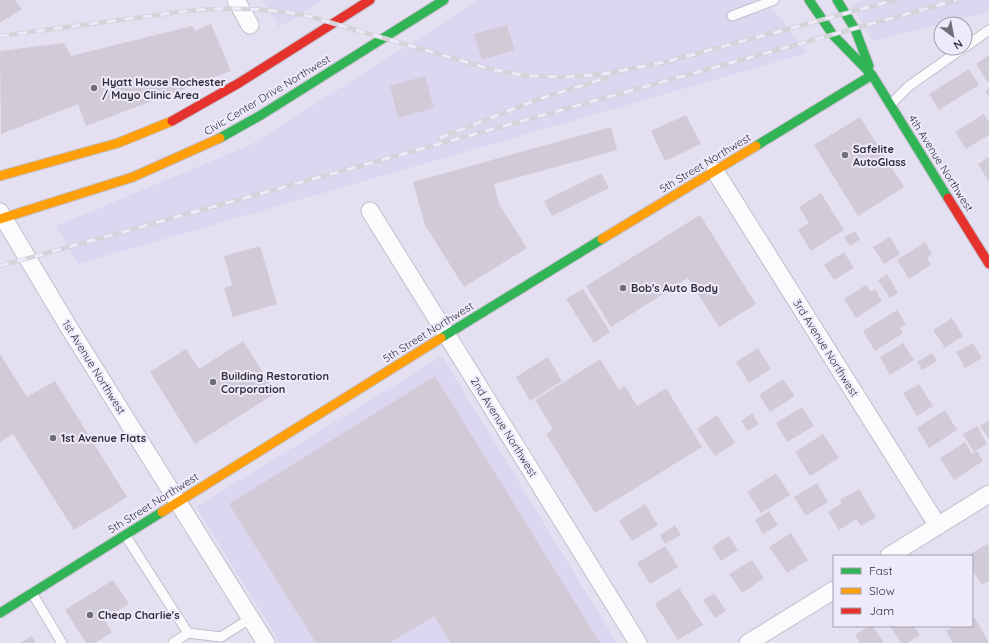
<svg xmlns="http://www.w3.org/2000/svg" width="989" height="643" font-family="Quicksand,sans-serif">
<rect width="100%" height="100%" fill="#e5e0f1"/>
<!-- built -->
<path fill="#ddd6f1" d="M262 0H324L279 27Z
M479 0H766L807 53 78 264 56 226 250 145Z
M865 0H989V12L873 41 851 4Z
M442 356 617 643H280L196 507Z"/>
<!-- building -->
<path fill="#d0cbd7" d="M0 0H15L22 9 0 23Z
M211 24 231 71 86 126 78 104 1 134 0 51 64 43 71 56 192 26 195 31Z
M507 25 515 50 482 60 474 34Z
M989 55V81L987 82 976 64Z
M969 69 979 85 939 110 929 94Z
M425 76 434 108 398 118 390 86Z
M989 88V97L985 91Z
M984 114 989 122V135L966 149 955 132Z
M686 115 701 144 665 161 651 131Z
M860 117 904 187 858 216 814 145Z
M611 127 617 150 494 184 499 204 527 248 464 287 425 225 413 182Z
M989 157V182L978 164Z
M601 173 609 188 552 216 544 201Z
M821 193 844 230 811 251 798 230 809 223 799 207Z
M700 215 756 304 719 327 688 278 611 327 586 286Z
M855 231 860 239 850 246 844 237Z
M890 237 900 254 884 264 873 247Z
M925 242 932 254 927 258 931 265 909 279 897 260Z
M260 246 277 304 233 317 224 288 232 285 224 256Z
M844 252 854 268 834 280 824 265Z
M887 274 898 293 890 298 878 280Z
M866 285 871 292 875 289 882 301 856 318 844 299Z
M583 289 610 332 594 343 566 299Z
M897 310 906 324 900 328 903 333 875 351 863 331Z
M952 318 963 336 945 348 933 330Z
M243 341 276 393 195 444 150 372 186 349 199 369Z
M903 343 914 360 890 375 880 357Z
M973 343 982 358 965 368 956 352Z
M758 348 771 369 749 383 736 362Z
M932 353 937 361 922 370 917 362Z
M0 354 27 397 55 381 127 497 74 530 13 434 0 442Z
M548 357 562 381 530 401 516 377Z
M600 359 619 390 625 386 637 406 666 388 702 447 595 513 546 434 553 429 535 400Z
M435 376 600 643H451L434 616 390 643H316L229 504Z
M783 379 795 396 770 412 759 395Z
M919 384 933 406 917 416 903 393Z
M802 407 814 426 787 442 776 423Z
M945 410 957 430 929 448 917 428Z
M752 413 759 424 748 431 741 421Z
M717 415 735 443 715 456 697 429Z
M989 420V439L980 426Z
M977 426 987 444 974 452 963 434Z
M823 434 839 458 810 476 795 452Z
M965 442 972 454 977 451 983 461 954 480 940 458Z
M776 473 790 495 761 513 747 492Z
M817 483 828 502 806 516 794 497Z
M859 489 876 517 861 526 856 519 839 530 828 512 842 503 840 500Z
M645 504 658 525 632 541 619 521Z
M769 511 778 525 763 534 755 520Z
M675 525 681 535 665 544 660 535Z
M791 533 808 560 787 573 769 547Z
M729 536 738 550 721 561 712 547Z
M987 544 989 548V581L982 585 972 570V556H967Z
M665 546 678 567 650 584 637 563Z
M752 560 764 578 742 593 729 574Z
M113 580 129 604 104 619 112 632 95 643H86L65 610Z
M679 588 703 625 678 640 655 604Z
M714 593 726 611 715 618 703 600Z
M975 618 989 643H953L946 631 955 626H972V620Z
M866 626H873L884 643H860L855 635 867 627Z
M890 626H914L920 635 907 643H901Z
M32 636 36 643H20Z"/>
<g fill="none" stroke-linecap="round" stroke-linejoin="round">
<defs>
<path id="lane" d="M732 16 774 0
M965 47 989 30
M891 104 909 86 963 48
M125 535 188 633 173 643
M32 593 62 643
M188 633 221 637 251 618"/>
<path id="street" d="M236 0 250 25
M715 171 938 526
M370 211 638 643
M0 212 68 326 266 643
M889 556 989 494
M748 643 834 590"/>
<path id="fast" d="M809 0 833 35 872 75 948 198
M837 0 855 29 869 66
M220 138 261 115 444 0
M756 146 872 75
M441 338 602 239
M0 613 162 512"/>
<path id="slow" d="M0 176 118 143 172 121
M0 219 133 177 220 138
M602 239 756 146
M162 512 441 338"/>
<path id="jam" d="M172 121 239 83 370 0
M948 198 989 264"/>
</defs>
<!-- lane casing -->
<use href="#lane" stroke="#c2becb" stroke-width="11"/>
<!-- street casing -->
<use href="#street" stroke="#c2becb" stroke-width="19"/>
<!-- fast casing -->
<use href="#fast" stroke="#c2becb" stroke-width="11"/>
<!-- slow casing -->
<use href="#slow" stroke="#c2becb" stroke-width="11"/>
<!-- jam casing -->
<use href="#jam" stroke="#c2becb" stroke-width="11"/>
<!-- lane -->
<use href="#lane" stroke="#fbfafd" stroke-width="9"/>
<!-- street -->
<use href="#street" stroke="#fbfafd" stroke-width="17"/>
<!-- fast -->
<use href="#fast" stroke="#30b455" stroke-width="9"/>
<!-- slow -->
<use href="#slow" stroke="#ff9f0a" stroke-width="9"/>
<!-- jam -->
<use href="#jam" stroke="#e5322d" stroke-width="9"/>
<defs>
<path id="rail" d="M0 36 187 11C226 7 268 8 308 16L490 69 527 76 565 77 604 74 674 60
M669 61 895 0
M440 138 536 100 606 78
M0 266 957 0"/>
</defs>
<!-- rail casing -->
<use href="#rail" stroke="#d4d3d8" stroke-width="4.5"/>
<!-- rail -->
<use href="#rail" stroke="#eee9fb" stroke-width="3" stroke-dasharray="9" stroke-linecap="butt"/>
</g>
<!-- markers -->
<g fill="#716e7b" stroke="#eee9fb" stroke-width="1.5">
<circle cx="94" cy="88" r="4"/>
<circle cx="845" cy="155" r="4"/>
<circle cx="623" cy="288" r="4"/>
<circle cx="213" cy="382" r="4"/>
<circle cx="53" cy="438" r="4"/>
<circle cx="90" cy="615" r="4"/>
</g>
<g text-anchor="middle" dominant-baseline="central" stroke-width="4" stroke-linejoin="round" paint-order="stroke">
<!-- poi labels -->
<g font-size="11" font-weight="bold" fill="#33303b" stroke="#eee9fb" text-anchor="start">
<text x="102" y="82">Hyatt House Rochester<tspan x="102" dy="13">/ Mayo Clinic Area</tspan></text>
<text x="853" y="149">Safelite<tspan x="853" dy="13">AutoGlass</tspan></text>
<text x="631" y="288">Bob's Auto Body</text>
<text x="221" y="376">Building Restoration<tspan x="221" dy="13">Corporation</tspan></text>
<text x="61" y="438">1st Avenue Flats</text>
<text x="98" y="615">Cheap Charlie's</text>
</g>
<!-- street labels -->
<g font-size="11" fill="#33303b" stroke="#eee9fb">
<text transform="translate(267 95) rotate(-31)">Civic Center Drive Northwest</text>
<text transform="translate(705 163) rotate(-31)">5th Street Northwest</text>
<text transform="translate(941 163) rotate(58)">4th Avenue Northwest</text>
<text transform="translate(428 332) rotate(-32)">5th Street Northwest</text>
<text transform="translate(826 348) rotate(58)">3rd Avenue Northwest</text>
<text transform="translate(94 367) rotate(58)">1st Avenue Northwest</text>
<text transform="translate(504 427) rotate(58)">2nd Avenue Northwest</text>
<text transform="translate(153 503) rotate(-32)">5th Street Northwest</text>
</g>
</g>
<!-- legend -->
<rect x="833" y="555" width="140" height="72" fill="#eee9fb" stroke="#a39fae"/>
<rect x="841" y="568" width="20" height="6" fill="#30b455" stroke="#a39fae"/>
<text x="869" y="575" font-size="12" fill="#33303b">Fast</text>
<rect x="841" y="588" width="20" height="6" fill="#ff9f0a" stroke="#a39fae"/>
<text x="869" y="595" font-size="12" fill="#33303b">Slow</text>
<rect x="841" y="608" width="20" height="6" fill="#e5322d" stroke="#a39fae"/>
<text x="869" y="615" font-size="12" fill="#33303b">Jam</text>
<!-- north arrow -->
<g transform="translate(953 36) rotate(148)"><circle r="19" fill="#eee9fb" stroke="#a39fae"/>
<path d="M0-3L7 15L0 10L-7 15Z" fill="#716e7b"/>
<text y="-6" font-size="11" font-weight="bold" text-anchor="middle" fill="#33303b">N</text>
</g>
</svg>
